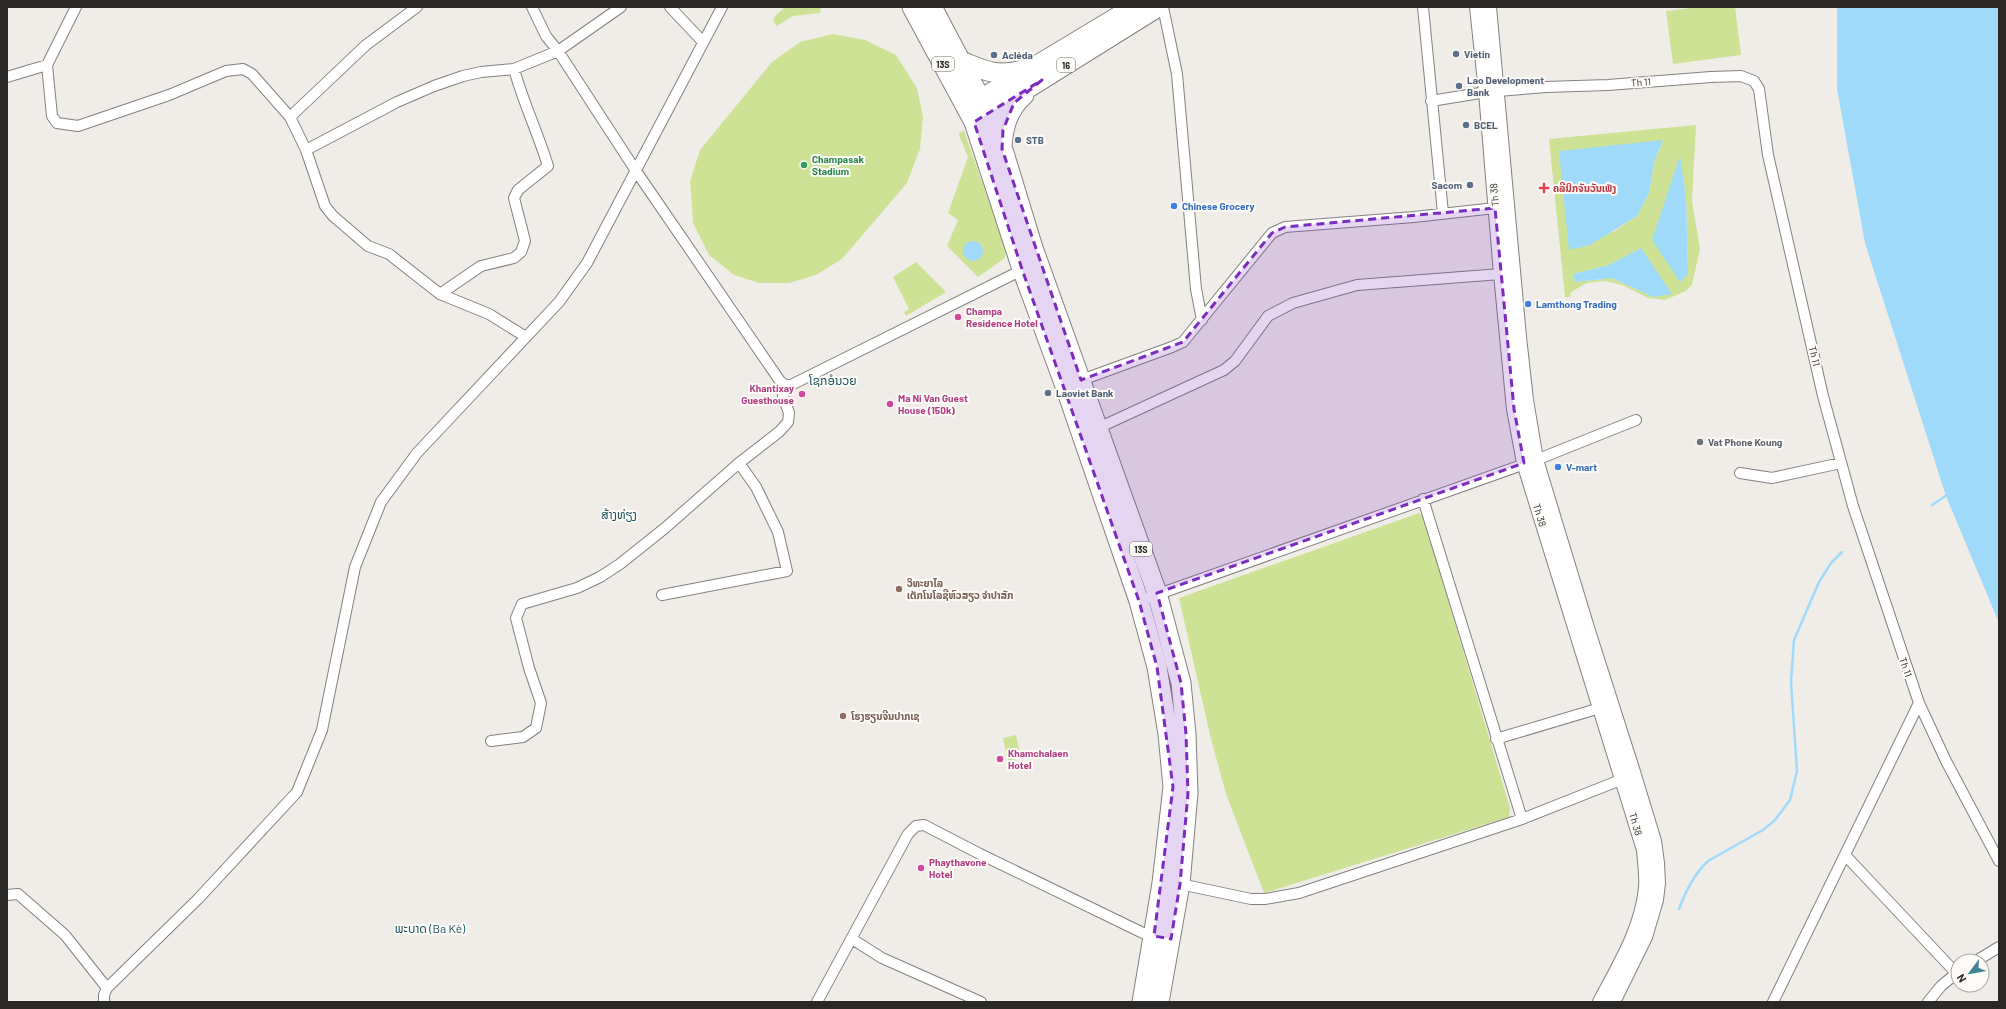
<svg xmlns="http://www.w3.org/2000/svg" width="2006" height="1009" font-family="Barlow,'Noto Sans Lao',sans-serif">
<rect width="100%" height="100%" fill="#f0ede9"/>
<!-- green -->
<path fill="#cee295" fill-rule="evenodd" d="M785 7H821L820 13 793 16 777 26 773 21 775 16Z
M1700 7H1735L1741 55 1673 64 1666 11Z
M833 34 865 40 896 55 917 88 923 117 920 149 907 183 842 259 816 275 789 283H759L734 275 709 255 693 223 690 181 700 150 772 62 800 42Z
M1696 125 1692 201 1700 249 1692 285 1686 291 1665 300 1648 298 1622 285 1605 281 1587 283 1571 292 1570 297H1565L1549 139ZM1663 141 1654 163 1649 192 1637 216 1611 233ZM1680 158 1686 197 1688 274ZM1641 248 1653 297 1612 278 1575 282 1573 274 1609 265Z
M964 131 1006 250 1005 258 978 277 947 246 958 220 948 213 968 157 959 135V133Z
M916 262 946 292 906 316 904 312 909 309 893 277Z
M1419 513 1423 516 1510 808 1509 817 1264 893 1226 794 1210 735 1179 598Z
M1016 735 1021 758 1008 761 1003 738Z"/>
<!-- water -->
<path fill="#9fdafa" d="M1837 7H1999V623L1946 496 1865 243 1837 89Z
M1663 140 1654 163 1649 193 1637 216 1590 245 1569 250 1559 151Z
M1680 156 1686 197 1688 274 1680 282 1652 240Z
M963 251a10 10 0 1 1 20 0a10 10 0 1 1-20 0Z
M1641 248 1672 294 1653 297 1612 278 1575 282 1573 274 1609 265Z"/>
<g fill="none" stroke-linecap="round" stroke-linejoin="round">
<!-- stream -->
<path stroke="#9fdafa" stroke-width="2.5" d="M1932 505 1947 495
M1679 909C1686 890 1694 874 1708 861L1763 830 1775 820 1790 800 1797 771 1791 682 1794 640 1819 582 1831 563 1842 552"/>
<defs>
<path id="street" d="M76 7 47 65 52 116 57 123 78 126 169 95 226 71 243 69 252 74 290 117 306 150 325 206 333 216 368 246 389 254 440 294 489 314 526 337
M532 7 546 36 558 51 636 171 780 381 785 385H791L1026 268
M670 7 703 42
M1163 7 1177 74 1196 289 1202 320
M1423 7 1443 213
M7 77 47 65
M1431 101 1486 92 1546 87 1608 85 1711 77 1741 76 1754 81 1759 89 1768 155 1823 396 1853 506 1919 703 1946 761 1999 861
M290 117 366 45 417 7
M306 150 397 102 434 86 463 76 481 72 514 69 558 51 621 7
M440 294 481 266 514 258 521 252 525 241 514 198 518 190 548 166C538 133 523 102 514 69
M1076 382 1172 347 1183 342 1272 233 1285 227 1414 217 1495 208
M1098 428 1224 370 1235 361 1268 316 1293 303 1357 285 1501 274
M1740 473 1772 478 1841 463
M1423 499 1522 819
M662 595 787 571 778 532 756 487 739 463
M1139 601 1536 460 1636 420
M1496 739 1600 708
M491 741 523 737 536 728 541 703 529 668 516 618 522 604 577 588 600 577 620 564 665 528 739 463 779 432 788 422 789 413 783 396 785 385
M1845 855 1956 973
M1180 884 1251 899H1265L1299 893 1522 819 1623 779
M7 895 18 894 65 935 107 988
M852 939 882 958 981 1002
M1976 961 1999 947
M104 1002V995L107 988 198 899 297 792 322 730 355 567 381 502 417 453 559 302 587 263 722 7
M817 1002 908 834 916 826 924 825 980 854 1143 933 1157 936
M1773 1002 1919 703
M1928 1002 1941 986 1958 972"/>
<path id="secondary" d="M1477 7 1486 92 1501 274 1514 409 1524 463 1644 850C1645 863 1647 875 1646 888 1642 929 1619 966 1600 1002
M1489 7 1519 337 1526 400 1536 460 1588 631 1633 772 1654 841 1657 863 1658 883 1656 900 1645 937 1613 1002"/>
<path id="highway" d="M912 7 974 122 1022 269 1065 386 1139 601 1157 667 1168 734 1173 787 1162 883 1142 1002
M932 7 988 113 1004 153 1033 248 1157 593 1181 683 1186 734 1188 793 1180 884 1159 1002
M961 61C986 71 995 77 1023 70
M971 105 1129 10
M977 120 1158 7
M1002 148C1003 127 1008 109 1024 95"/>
</defs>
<!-- street casing -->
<use href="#street" stroke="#83807d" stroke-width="12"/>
<!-- secondary casing -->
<use href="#secondary" stroke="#83807d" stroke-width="16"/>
<!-- highway casing -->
<use href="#highway" stroke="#83807d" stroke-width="21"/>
<!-- street -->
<use href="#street" stroke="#fff" stroke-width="10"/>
<!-- secondary -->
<use href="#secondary" stroke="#fff" stroke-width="14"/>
<!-- highway -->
<use href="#highway" stroke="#fff" stroke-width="19"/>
</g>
<!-- marked area -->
<path fill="#7b2cbf" fill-opacity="0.2" stroke="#7b2cbf" stroke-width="3" stroke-dasharray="8 5" stroke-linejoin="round" d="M1042 80 1014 103 1003 130 1002 149 1081 380 1183 342 1272 233 1285 227 1495 208 1514 409 1524 463 1157 593 1181 683 1186 734 1188 793 1180 884 1171 939 1154 936 1173 787 1157 667 1139 601 1022 269 974 122Z"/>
<!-- markers -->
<g fill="#5c6f8a" stroke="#fdfbf7" stroke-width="1.5">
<circle cx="1456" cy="54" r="4"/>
<circle cx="994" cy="55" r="4"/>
<circle cx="1459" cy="86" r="4"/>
<circle cx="1466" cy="125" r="4"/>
<circle cx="1018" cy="140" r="4"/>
<circle cx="1470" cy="185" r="4"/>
<circle cx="1048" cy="393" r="4"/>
</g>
<circle fill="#2e9e5b" stroke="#fdfbf7" stroke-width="1.5" cx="804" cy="165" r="4"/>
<path fill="#e0444e" stroke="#fdfbf7" stroke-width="1.5" d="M1542 182h4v4h4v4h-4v4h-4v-4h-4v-4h4z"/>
<g fill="#3f7fe0" stroke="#fdfbf7" stroke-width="1.5">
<circle cx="1174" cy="206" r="4"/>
<circle cx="1528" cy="304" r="4"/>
<circle cx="1558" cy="467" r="4"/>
</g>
<g fill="#d1479c" stroke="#fdfbf7" stroke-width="1.5">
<circle cx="958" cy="317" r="4"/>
<circle cx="802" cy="394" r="4"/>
<circle cx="890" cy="404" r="4"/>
<circle cx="1000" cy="759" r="4"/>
<circle cx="921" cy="868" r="4"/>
</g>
<circle fill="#6b7280" stroke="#fdfbf7" stroke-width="1.5" cx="1700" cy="442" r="4"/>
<g fill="#8d6e63" stroke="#fdfbf7" stroke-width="1.5">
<circle cx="899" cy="589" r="4"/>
<circle cx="843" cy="716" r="4"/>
</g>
<g text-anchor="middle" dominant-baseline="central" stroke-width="4" stroke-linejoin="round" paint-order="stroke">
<!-- shield labels -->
<g fill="#fdfbf7" stroke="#696866" stroke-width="1">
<rect x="932" y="57" width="22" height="14" rx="3"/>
<rect x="1057" y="58" width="18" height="14" rx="3"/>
<rect x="1130" y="542" width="22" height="14" rx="3"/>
</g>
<g font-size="9" font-weight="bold" fill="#2a2928">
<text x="943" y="64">13S</text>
<text x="1066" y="65">16</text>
<text x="1141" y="549">13S</text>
</g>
<!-- service labels -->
<g font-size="10" font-weight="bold" fill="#4e5e75" stroke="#fdfbf7" text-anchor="start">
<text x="1464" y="54">Vietin</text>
<text x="1002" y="55">Acléda</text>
<text x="1467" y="80">Lao Development<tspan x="1467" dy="12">Bank</tspan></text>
<text x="1474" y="125">BCEL</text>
<text x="1026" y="140">STB</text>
<text x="1462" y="185" text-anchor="end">Sacom</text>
<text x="1056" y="393">Laoviet Bank</text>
</g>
<!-- street labels -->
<g font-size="10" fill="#2a2928" stroke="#fdfbf7">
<text transform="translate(1641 82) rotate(-5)">Th 11</text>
<text transform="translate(1494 195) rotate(-95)">Th 38</text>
<text transform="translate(1815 356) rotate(77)">Th 11</text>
<text transform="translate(1540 515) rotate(73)">Th 38</text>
<text transform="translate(1906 667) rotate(71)">Th 11</text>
<text transform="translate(1636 824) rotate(74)">Th 38</text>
</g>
<!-- leisure labels -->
<g font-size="10" font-weight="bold" fill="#27864d" stroke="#fdfbf7" text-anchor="start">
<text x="812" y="159">Champasak<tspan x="812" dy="12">Stadium</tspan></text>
</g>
<!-- health labels -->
<g font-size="10" font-weight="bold" fill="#be3a42" stroke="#fdfbf7" text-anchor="start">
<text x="1553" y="188">ຄລີນິກຈັນວັນເພັງ</text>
</g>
<!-- shop labels -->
<g font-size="10" font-weight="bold" fill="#366cbe" stroke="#fdfbf7" text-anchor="start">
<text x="1182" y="206">Chinese Grocery</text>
<text x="1536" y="304">Lamthong Trading</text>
<text x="1566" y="467">V-mart</text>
</g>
<!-- hotel labels -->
<g font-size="10" font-weight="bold" fill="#b23c85" stroke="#fdfbf7" text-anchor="start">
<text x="966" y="311">Champa<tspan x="966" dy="12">Residence Hotel</tspan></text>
<text x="794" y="388" text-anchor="end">Khantixay<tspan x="794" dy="12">Guesthouse</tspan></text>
<text x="898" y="398">Ma Ni Van Guest<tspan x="898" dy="12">House (150k)</tspan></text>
<text x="1008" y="753">Khamchalaen<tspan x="1008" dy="12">Hotel</tspan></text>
<text x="929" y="862">Phaythavone<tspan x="929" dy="12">Hotel</tspan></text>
</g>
<!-- worship labels -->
<g font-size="10" font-weight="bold" fill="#5b616d" stroke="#fdfbf7" text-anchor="start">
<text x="1708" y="442">Vat Phone Koung</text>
</g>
<!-- education labels -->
<g font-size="10" font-weight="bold" fill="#785e54" stroke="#fdfbf7" text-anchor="start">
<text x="907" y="583">ວິທະຍາໄລ<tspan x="907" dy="12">ເຕັກໂນໂລຊີຫົວສຽວ ຈຳປາສັກ</tspan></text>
<text x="851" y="716">ໂຮງຮຽນຈີນປາກເຊ</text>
</g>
<!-- quarter labels -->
<g font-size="12" fill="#1c515f" stroke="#fdfbf7">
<text x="833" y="380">ໂຊກອໍນວຍ</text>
<text x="619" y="514">ສ້າງທ່ຽງ</text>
<text x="430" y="928">ພະບາດ (Ba Kè)</text>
</g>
</g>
<!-- border -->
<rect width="2006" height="1009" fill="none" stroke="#2a2928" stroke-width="16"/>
<!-- north arrow -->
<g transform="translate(1970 973) rotate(238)"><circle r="19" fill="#fdfbf7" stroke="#a9a7a4"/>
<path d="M0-3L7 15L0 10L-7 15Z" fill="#428395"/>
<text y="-6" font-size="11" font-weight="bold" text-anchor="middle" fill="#2a2928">N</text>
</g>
</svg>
